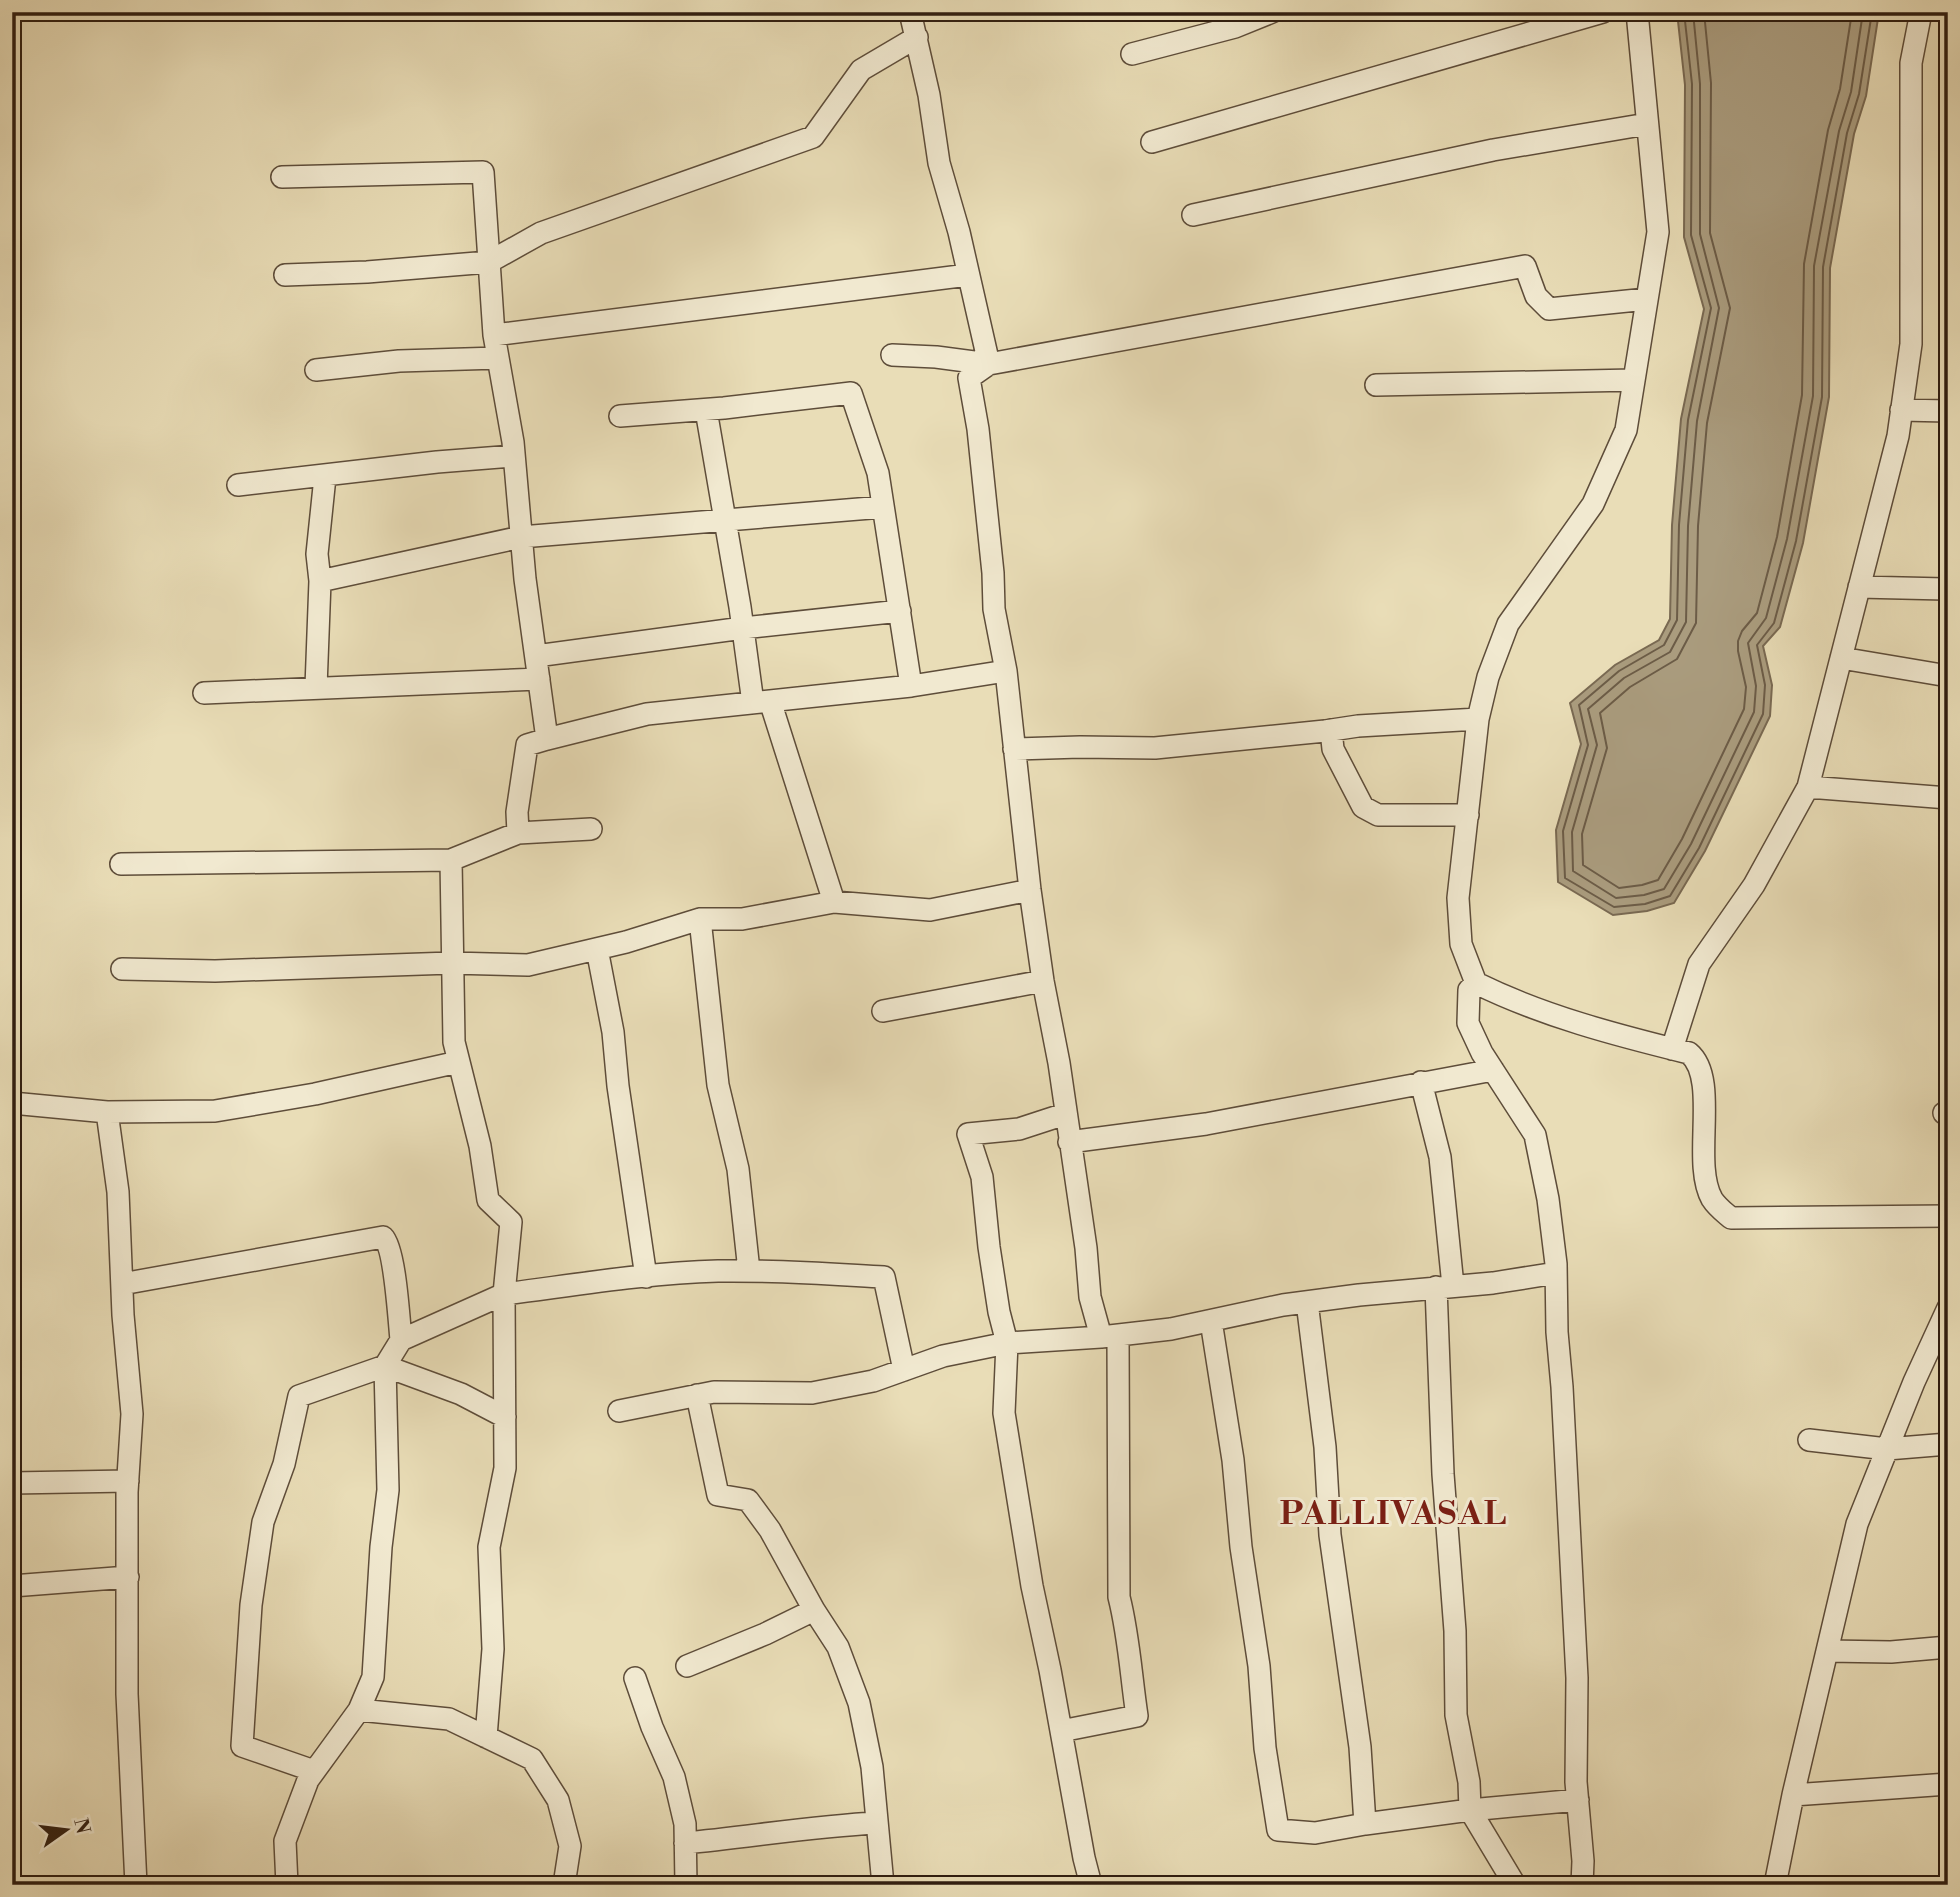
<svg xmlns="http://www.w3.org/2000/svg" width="1960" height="1897" font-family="'Libre Bodoni',serif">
<rect width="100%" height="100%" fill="#e9ddb7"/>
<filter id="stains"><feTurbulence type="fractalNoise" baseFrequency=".00286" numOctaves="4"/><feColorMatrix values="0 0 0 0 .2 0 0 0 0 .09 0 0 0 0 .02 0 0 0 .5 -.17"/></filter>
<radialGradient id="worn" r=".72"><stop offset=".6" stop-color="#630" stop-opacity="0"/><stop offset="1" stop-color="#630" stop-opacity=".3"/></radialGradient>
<!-- water -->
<path fill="#aa9c7e" stroke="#796952" stroke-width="2" d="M1677 12H1879L1866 96 1854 134 1830 268 1829 397 1803 543 1780 627 1763 646 1772 685 1770 716 1705 851 1674 903 1647 911 1613 915 1558 882 1556 830 1581 744 1570 703 1615 665 1659 640 1670 619 1672 525 1681 419 1704 309 1684 237 1685 85Z"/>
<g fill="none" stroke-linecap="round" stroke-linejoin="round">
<!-- shore -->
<path stroke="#6c5c47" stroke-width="2" d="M1684 12 1692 84 1691 235 1711 308 1688 420 1679 525 1677 620 1664 645 1619 671 1579 705 1588 745 1563 831 1565 878 1614 907 1645 904 1670 896 1699 848 1763 714 1765 685 1757 645 1774 623 1796 541 1822 397 1823 267 1847 133 1859 94 1872 12
M1693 12 1700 84V234L1719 308 1697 421 1688 526 1686 622 1670 652 1624 678 1588 709 1597 745 1572 832 1573 871 1616 898 1644 895 1664 889 1691 844 1754 712 1756 686 1748 643 1766 618 1787 539 1813 396 1814 266 1839 131 1851 92 1863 12
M1704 12 1711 83 1710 233 1730 308 1707 423 1698 526 1696 623 1677 659 1630 687 1600 713 1607 748 1582 834 1583 865 1619 888 1642 885 1658 880 1682 839 1744 709 1746 687 1738 651V641L1742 631 1757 613 1777 537 1802 395 1804 264 1828 130 1840 89 1852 12"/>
<defs>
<path id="minor" d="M910 12 929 95 939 163 959 232 989 364 969 378 978 429 993 573 994 609 1006 671 1030 890 1043 981 1059 1063 1086 1248 1090 1297 1101 1337
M1637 12 1658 232 1626 430 1593 504 1508 624 1488 677 1478 719 1458 898 1461 944 1476 983C1543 1016 1616 1035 1689 1053 1720 1079 1691 1162 1712 1199 1717 1207 1724 1212 1731 1218L1948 1216
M1132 54 1235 27 1272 12
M1152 142 1603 12
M282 177 483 172 494 335 513 442 525 579 547 739 647 714 911 686 878 473 851 393 724 408 620 416
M1193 215 1493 150 1647 124
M285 275 367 272 489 262 541 233 813 137 861 70 917 37
M494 335 968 275
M892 355 936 357 989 364 1525 266 1536 296 1549 309 1647 299
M316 370 399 361 498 358
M1376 385 1634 380
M706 410 740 607 753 703
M1901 410 1948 411
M238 485 437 462 514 456
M320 581 521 537 883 507
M1859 587 1945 589 1948 586
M536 656 743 628 900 611
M1841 658 1948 676
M911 686 1006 671
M316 687 320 581 317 554 325 477
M204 693 539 679
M770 701 834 902
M1331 730 1333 749 1363 807 1378 815H1468
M1014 749 1080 747 1155 748 1325 731 1358 726 1478 719
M1808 787 1948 798
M518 833 517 812 527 745 547 739
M121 864 451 860
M700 919 718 1085 738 1169 749 1271
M597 949 613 1032 618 1086 646 1277
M122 969 215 971 451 963 528 965 626 942 700 919H742L834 902 930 910 1030 890
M1476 983 1469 990 1468 1023 1482 1053 1535 1135 1548 1199 1556 1264 1557 1332 1562 1387 1577 1678 1576 1782 1583 1861 1582 1885
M883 1011 1043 981
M1672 1049 1699 964 1754 885 1808 787 1898 436 1911 344V63L1921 12
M1421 1082 1440 1157 1453 1286
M12 1103 107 1112 215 1111 315 1094 458 1062
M107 1112 118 1192 123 1315 132 1414 127 1492V1694L136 1885
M1944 1113 1948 1114
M1065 1114 1019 1129 968 1134 982 1177 989 1247 999 1312 1007 1343 1004 1413 1032 1586 1050 1670 1084 1858 1091 1885
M1069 1142 1206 1124 1493 1070
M122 1284 383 1237C395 1248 399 1320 401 1340
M1436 1287 1443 1474 1455 1631 1456 1715 1469 1782 1470 1810 1578 1800
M1211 1321 1233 1460 1241 1547 1259 1666 1265 1748 1278 1830 1315 1833 1365 1824 1360 1747 1330 1535 1325 1447 1307 1302
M697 1395 718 1495 748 1500 770 1530 814 1610
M619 1411 714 1392 812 1393 873 1381 943 1356 1007 1343 1101 1337 1171 1329 1283 1305 1359 1295 1493 1283 1556 1273
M1809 1440 1887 1449 1948 1444
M12 1483 128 1481
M12 1586 128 1577
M1827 1651 1891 1652 1948 1647
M687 1666 765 1634 814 1610 838 1647 859 1703 872 1767 883 1885
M635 1678 652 1727 674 1777 685 1824 686 1885
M359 1710 373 1677 381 1547 388 1490 385 1366 461 1394 505 1417
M1061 1731 1137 1716C1131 1676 1129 1636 1119 1597L1118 1335
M486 1737 493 1649 489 1547 505 1468 504 1294C575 1285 646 1273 718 1271 774 1270 829 1274 884 1277L904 1370
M314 1771 242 1746 251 1605 263 1522 284 1464 299 1396 385 1366 401 1340 504 1294 511 1222 488 1200 480 1146 454 1042 451 860 518 833 591 829
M1793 1795 1948 1784
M1365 1824 1470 1810 1515 1885
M685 1843C749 1837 813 1826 877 1823
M287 1885 285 1841 308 1780 359 1710 449 1719 532 1759 558 1800 570 1846 564 1885
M1775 1885 1793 1795 1857 1524 1914 1382 1948 1308"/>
</defs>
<!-- minor casing -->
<use href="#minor" stroke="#5e4d3a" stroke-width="24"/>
<!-- minor -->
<use href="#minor" stroke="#f1e9d0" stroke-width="21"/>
</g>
<g text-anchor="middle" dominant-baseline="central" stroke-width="6" stroke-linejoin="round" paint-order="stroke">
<!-- district labels -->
<g font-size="33" font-weight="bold" letter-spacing="2" fill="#7a1f14" stroke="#f1e9d0">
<text x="1394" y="1514">PALLIVASAL</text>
</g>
</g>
<!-- margin -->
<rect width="1960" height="1897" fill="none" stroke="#e9ddb7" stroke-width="42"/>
<rect x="14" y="14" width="1932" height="1869" fill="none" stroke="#2f1d10" stroke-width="3.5"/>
<rect x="21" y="21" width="1918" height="1855" fill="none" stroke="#2f1d10" stroke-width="2"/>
<!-- north arrow -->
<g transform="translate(66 1830) rotate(76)" stroke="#f1e9d0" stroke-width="5" paint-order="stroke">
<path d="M0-5L12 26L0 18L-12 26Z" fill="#2f1d10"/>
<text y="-10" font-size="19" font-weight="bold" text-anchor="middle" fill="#2f1d10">N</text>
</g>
<rect width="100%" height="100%" filter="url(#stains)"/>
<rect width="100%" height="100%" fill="url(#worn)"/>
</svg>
